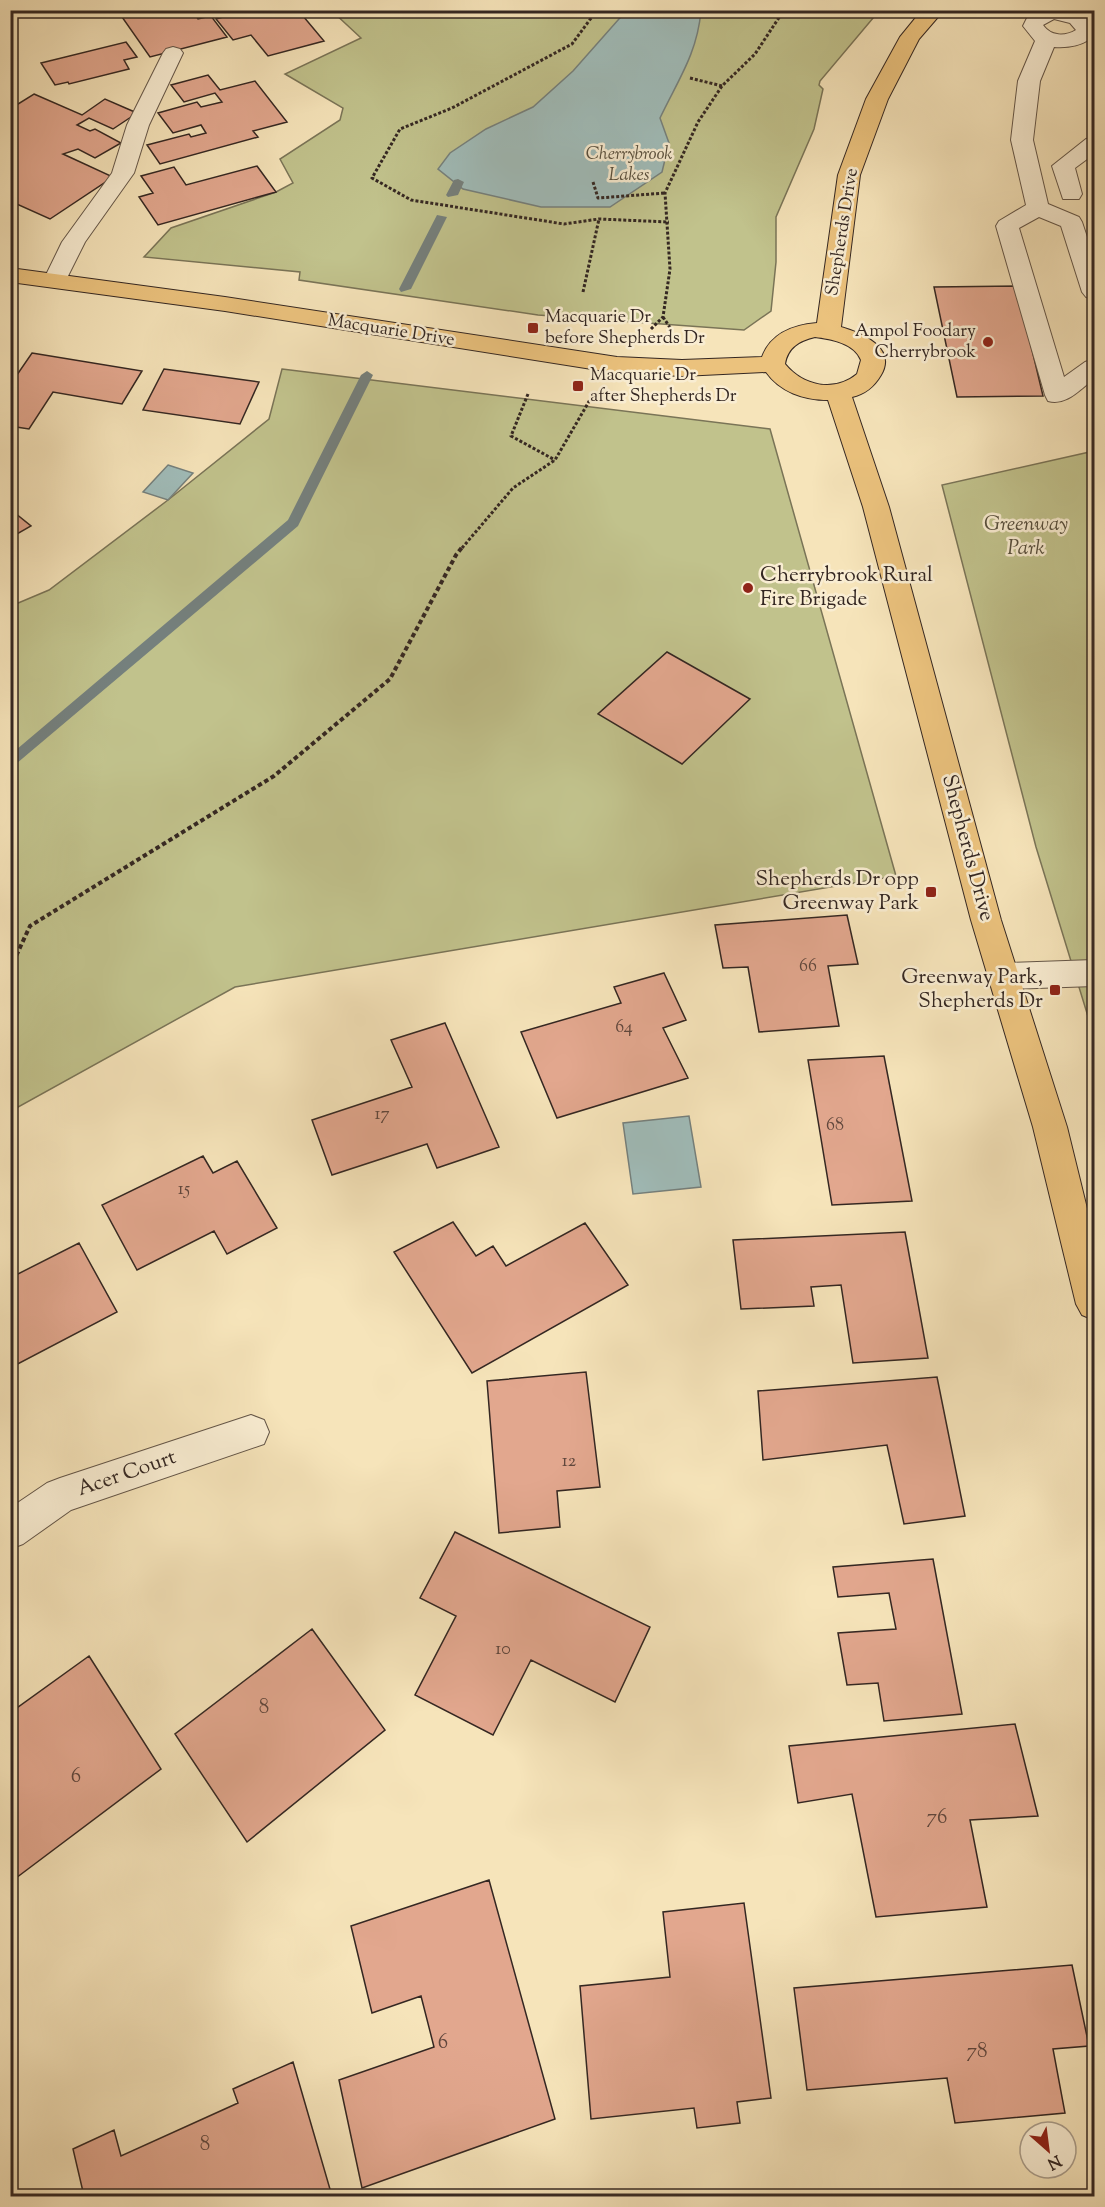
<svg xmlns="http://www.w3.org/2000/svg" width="1105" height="2207" font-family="'Sorts Mill Goudy',serif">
<rect width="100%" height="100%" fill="#f6e4ba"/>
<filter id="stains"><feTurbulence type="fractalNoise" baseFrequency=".00333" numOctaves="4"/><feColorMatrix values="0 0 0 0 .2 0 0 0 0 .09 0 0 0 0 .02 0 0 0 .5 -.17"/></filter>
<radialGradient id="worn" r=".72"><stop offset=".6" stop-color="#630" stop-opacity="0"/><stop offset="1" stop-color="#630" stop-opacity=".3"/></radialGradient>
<!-- green -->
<path fill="#c1c28c" stroke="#7a7457" stroke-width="1.5" d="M332 11H879L820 81 819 85 823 89 814 129 776 217V262L771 311 744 330 538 315 299 280 300 272 144 257 171 228 276 192 293 183 280 159 340 120 343 108 285 74 361 38Z
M282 369 770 429 896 876 235 987 11 1111V606L49 590 168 500 269 419Z
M1094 451V1036L1036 847 942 485Z"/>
<!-- water -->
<path fill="#a0bcb9" stroke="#75807d" stroke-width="1.5" d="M626 11H701C697 54 678 80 660 118L669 143 662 172 610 207H541L463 189 438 169 450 153 486 129 533 107 573 71Z
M168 465 193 473 168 500 143 492Z
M689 1116 701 1187 633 1194 623 1123Z"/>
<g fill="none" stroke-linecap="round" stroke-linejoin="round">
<!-- stream -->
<path fill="#75807d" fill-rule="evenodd" d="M458 179 464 182 458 195 448 197 446 195 454 180Z
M437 215 447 217 411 289 401 292 399 289Z
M367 371 373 375 298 526 10 769V755L288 520 361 375Z"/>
</g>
<!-- building -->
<path fill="#e2a78e" stroke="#342722" stroke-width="1.5" d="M149 10H192L198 19 211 16 227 37 150 57 122 17Z
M248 10H298L324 41 268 56 251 35 233 40 216 19Z
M126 42 137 57 124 60 129 69 69 84 68 82 55 85 41 63Z
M208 75 220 90 255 81 287 122 253 131 258 137 160 164 147 145 189 134 191 137 206 133 201 125 173 133 158 113 197 102 201 107 222 102 215 93 184 102 171 85Z
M34 94 82 115 105 99 137 113 113 129 89 118 77 125 90 131 95 129 121 143 95 158 78 149 63 154 113 177 50 219 10 201V109Z
M257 166 276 192 158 225 139 197 153 193 141 176 174 167 186 185Z
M1017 286 1043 396 957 397 934 287Z
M32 353 142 371 122 404 53 392 29 429 10 426V385Z
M164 369 259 382 240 424 143 410Z
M10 509 31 526 10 538Z
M667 652 750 699 682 764 598 714Z
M847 915 858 964 828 966 839 1026 759 1032 748 967 723 968 715 925Z
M664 973 686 1020 663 1028 688 1078 557 1118 521 1032 621 1003 614 987Z
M445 1023 499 1147 437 1168 427 1144 332 1175 312 1120 412 1087 391 1040Z
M884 1056 912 1201 832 1205 808 1060Z
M203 1156 213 1173 237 1161 277 1228 227 1254 214 1231 137 1270 102 1205Z
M453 1222 476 1256 493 1246 506 1266 585 1223 628 1285 472 1373 394 1252Z
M905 1232 928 1358 853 1363 841 1285 811 1287 814 1306 741 1309 733 1240Z
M79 1243 117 1312 10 1368V1278Z
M586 1372 600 1487 557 1491 560 1527 499 1533 487 1381Z
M937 1377 965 1516 904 1524 887 1445 763 1460 758 1391Z
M455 1532 650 1627 615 1702 531 1660 493 1735 415 1695 456 1616 420 1598Z
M933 1559 962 1714 884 1721 878 1683 847 1685 838 1633 896 1629 889 1593 838 1597 833 1567Z
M312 1629 385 1730 247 1842 175 1734Z
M89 1656 161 1769 16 1878 10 1869V1713Z
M1015 1724 1038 1816 970 1820 987 1907 876 1917 852 1794 798 1803 789 1746Z
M489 1880 555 2119 362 2188 339 2080 434 2047 421 1996 372 2013 351 1926Z
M744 1903 771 2098 737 2102 740 2123 697 2128 694 2108 591 2119 580 1986 670 1977 663 1912Z
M1072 1965 1089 2046 1053 2049 1065 2113 955 2123 947 2078 807 2090 794 1988Z
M293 2062 332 2196H84L73 2149 114 2130 121 2156 238 2103 233 2089Z"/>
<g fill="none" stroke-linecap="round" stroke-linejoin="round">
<defs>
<path id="minor" d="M1040 10C1060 10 1095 5 1094 34 1086 46 1067 48 1054 47L1040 81 1033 140 1048 204 1079 217 1082 222 1094 258V299L1086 297 1082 292 1061 226 1039 217 1019 228 1064 377 1085 362 1094 359V379C1080 389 1067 406 1048 401L1045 395 996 226 999 221 1026 205 1011 140 1018 81 1035 41 1023 26 1027 18ZM1054 19 1070 23 1076 30C1064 37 1051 36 1043 25Z
M173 47 180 49 183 53 149 125 134 173 85 242 63 286H47L43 281 62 242 112 173 127 125 163 53 166 49Z
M1094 137V154L1075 168 1082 194 1079 199H1063L1052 166 1086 139Z
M1094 960V986L1005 989 994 985 989 976 994 967 1005 963Z
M251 1415 264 1420 269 1432 264 1444 71 1510 23 1544 10 1549V1508L47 1483 60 1478Z"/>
<path id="major" d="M922 10H944L919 39 888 99 860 175 841 327C862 333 897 348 881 375 874 387 865 394 852 397L889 507 1001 920 1067 1127 1094 1237V1320L1082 1315 1076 1304 1033 1127 971 920 863 507 828 400C804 400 780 392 766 372L682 376 617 373 225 311 10 282V268L225 297 617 357 682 360 762 357C771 333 793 325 817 323L838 175 866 99 900 37ZM815 337C831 339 854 343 861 360L857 374C834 393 803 386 785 364 788 347 799 341 815 337Z"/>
</defs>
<!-- minor casing -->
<use href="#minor" stroke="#645648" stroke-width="2"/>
<!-- major casing -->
<use href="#major" stroke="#342722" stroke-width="2"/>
<!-- path-far1 -->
<path stroke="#342722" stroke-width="3" stroke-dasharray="3 2" stroke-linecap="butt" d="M597 10 572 44 452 108 400 129 372 178 411 200 564 224 599 219 669 222
M690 78 722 86
M593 182 598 198 665 193
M583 292 599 219
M663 317 671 329
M651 329 663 317 670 269 665 193 698 122 722 86 755 54 784 10
M528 394 511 436 555 460
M462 548 513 488 555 460 591 398"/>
<!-- path -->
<path stroke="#342722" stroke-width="4" stroke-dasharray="4.5 3" stroke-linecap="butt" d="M10 969 30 926 274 776 390 679 456 555 463 546"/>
<!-- minor -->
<use href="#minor" fill="#f9edd2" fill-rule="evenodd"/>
<!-- major -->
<use href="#major" fill="#ebc27d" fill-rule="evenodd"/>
</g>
<!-- markers -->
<g fill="#8f2418" stroke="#f9edd2" stroke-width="2">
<rect x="527" y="322" width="12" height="12" rx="3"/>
<circle cx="988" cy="342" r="6"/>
<rect x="572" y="380" width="12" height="12" rx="3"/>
<circle cx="748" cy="588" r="6"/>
<rect x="925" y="886" width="12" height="12" rx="3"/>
<rect x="1049" y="984" width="12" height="12" rx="3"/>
</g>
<g text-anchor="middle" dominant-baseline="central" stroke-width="5" stroke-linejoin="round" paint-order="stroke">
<!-- far-park labels -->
<g font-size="18" font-style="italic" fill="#574e3c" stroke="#f9edd2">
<text x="629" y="155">Cherrybrook<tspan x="629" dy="21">Lakes</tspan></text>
</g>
<!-- far-street labels -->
<g font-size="18" fill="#342722" stroke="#f9edd2">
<text transform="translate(843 232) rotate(-81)">Shepherds Drive</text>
<text transform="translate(391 331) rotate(9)">Macquarie Drive</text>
</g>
<!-- far-poi labels -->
<g font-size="18" fill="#342722" stroke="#f9edd2" text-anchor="start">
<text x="545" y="318">Macquarie Dr<tspan x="545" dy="21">before Shepherds Dr</tspan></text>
<text x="976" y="332" text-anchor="end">Ampol Foodary<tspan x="976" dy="21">Cherrybrook</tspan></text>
<text x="590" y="376">Macquarie Dr<tspan x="590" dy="21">after Shepherds Dr</tspan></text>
</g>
<!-- number labels -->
<g font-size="18" fill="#60473d">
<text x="808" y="967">66</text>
<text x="624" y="1028">64</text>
<text x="382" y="1115">17</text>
<text x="835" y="1126">68</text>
<text x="184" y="1190">15</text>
<text x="569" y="1462">12</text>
<text x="503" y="1650">10</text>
</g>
<!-- park labels -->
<g font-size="21" font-style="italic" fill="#574e3c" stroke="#f9edd2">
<text x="1026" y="525">Greenway<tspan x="1026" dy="24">Park</tspan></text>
</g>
<!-- poi labels -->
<g font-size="21" fill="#342722" stroke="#f9edd2" text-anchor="end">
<text x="760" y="576" text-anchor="start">Cherrybrook Rural<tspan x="760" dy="24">Fire Brigade</tspan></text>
<text x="919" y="880">Shepherds Dr opp<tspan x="919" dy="24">Greenway Park</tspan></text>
<text x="1043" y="978">Greenway Park,<tspan x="1043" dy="24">Shepherds Dr</tspan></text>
</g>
<!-- street labels -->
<g font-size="21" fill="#342722" stroke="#f9edd2">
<text transform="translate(967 848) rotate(75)">Shepherds Drive</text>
<text transform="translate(127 1474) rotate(-19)">Acer Court</text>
</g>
<!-- near-number labels -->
<g font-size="21" fill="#60473d">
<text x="264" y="1708">8</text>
<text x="76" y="1777">6</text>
<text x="937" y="1818">76</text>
<text x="443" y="2043">6</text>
<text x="977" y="2052">78</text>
<text x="205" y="2145">8</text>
</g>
</g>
<!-- margin -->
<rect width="1105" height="2207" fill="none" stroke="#f6e4ba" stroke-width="36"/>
<rect x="12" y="12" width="1081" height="2183" fill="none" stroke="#342722" stroke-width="3"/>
<rect x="18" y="18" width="1069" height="2171" fill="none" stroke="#342722" stroke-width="1.5"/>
<!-- north arrow -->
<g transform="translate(1048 2150) rotate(152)"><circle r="28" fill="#f9edd2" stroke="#aa9e8c" stroke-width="1.5"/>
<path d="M0-4.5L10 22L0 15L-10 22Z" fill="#8f2418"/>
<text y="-9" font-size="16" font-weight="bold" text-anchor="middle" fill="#342722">N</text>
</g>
<rect width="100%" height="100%" filter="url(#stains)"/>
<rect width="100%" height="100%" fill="url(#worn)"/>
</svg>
